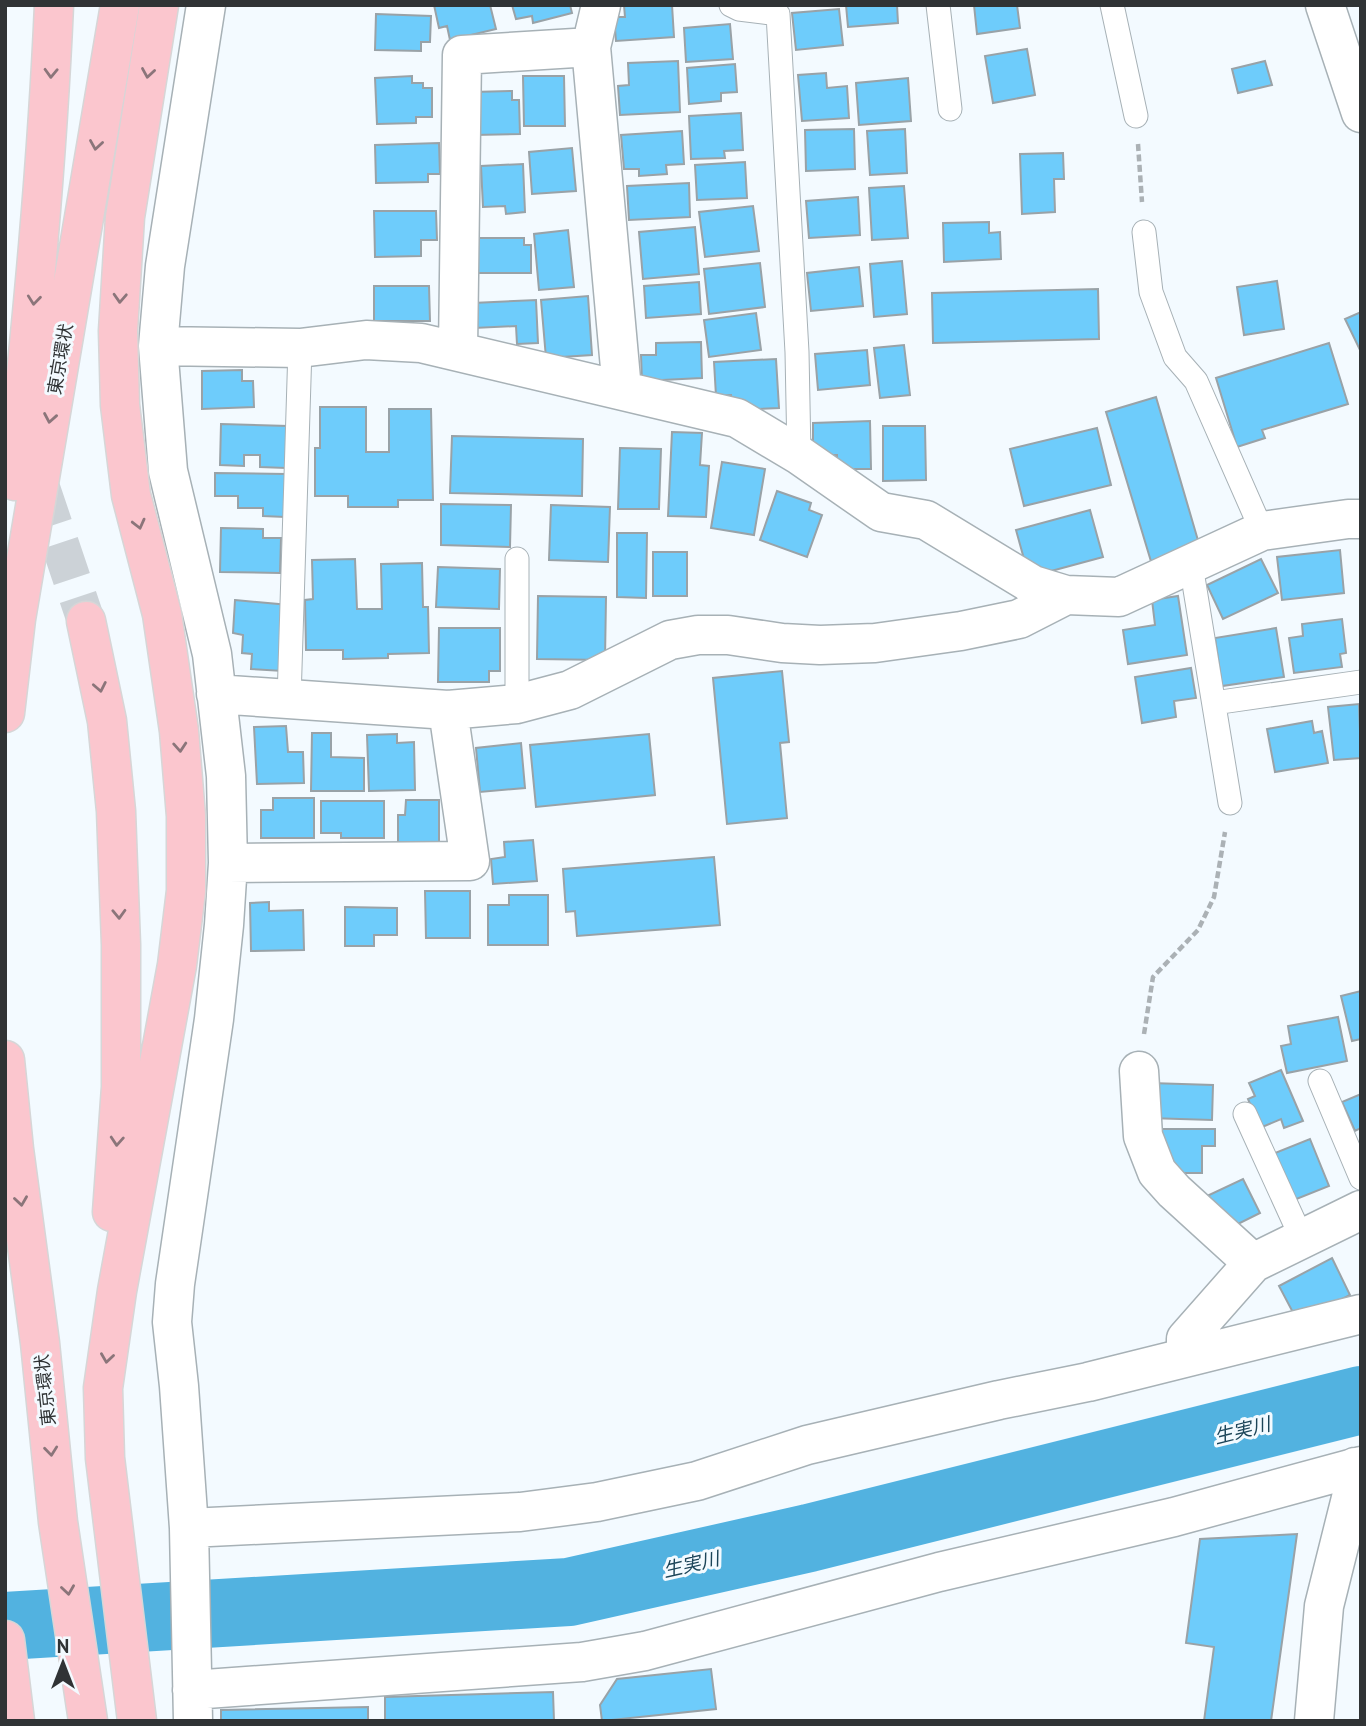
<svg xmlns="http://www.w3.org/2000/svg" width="1366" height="1726" font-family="'PT Sans','Noto Sans JP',sans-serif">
<rect width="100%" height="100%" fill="#f3faff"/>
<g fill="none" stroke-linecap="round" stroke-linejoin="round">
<!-- river -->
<path stroke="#52b2e0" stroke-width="68" d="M5 1626 569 1592 809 1538 1361 1400"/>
</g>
<!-- building -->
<path fill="#6eccfb" stroke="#99a2a7" stroke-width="2" d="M434 5H490L496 29 450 40 447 26 439 28Z
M512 5H570L572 13 533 23 532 16 516 19Z
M624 5H672L674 37 616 41 614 17H625Z
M846 5H897L898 23 848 27Z
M974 5H1017L1020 28 977 34Z
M839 9 843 45 796 50 792 13Z
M376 14 431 16 430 42H421V51L375 50Z
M730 24 733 59 686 62 684 28Z
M1027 49 1035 95 993 103 985 56Z
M678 61 680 112 620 115 618 86 629 85 628 63Z
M1265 61 1272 85 1238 93 1232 69Z
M735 64 737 92 721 93V101L689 104 687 68Z
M826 73 827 88 847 86 849 118 802 121 798 75Z
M412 76V83H423V88H432V117H416V123L377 124 375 78Z
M523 76H564L565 126H524Z
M908 78 911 121 859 125 856 83Z
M512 91V100H519L520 134 474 135 473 92Z
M741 113 743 150 724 151 725 158 691 159 689 116Z
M854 129 855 169 806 171 805 130Z
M905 129 907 173 870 175 867 131Z
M682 131 684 164 666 165 667 174 639 176V169H624L621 135Z
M439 143 440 174H428V182L376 183 375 145Z
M572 148 576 191 532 194 529 152Z
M1063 153 1064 179H1054L1055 212 1022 214 1020 154Z
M745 162 747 198 697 200 695 165Z
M523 164 525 212 506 214 505 206 483 207 481 166Z
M689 183 690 217 629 220 627 186Z
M904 186 908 238 872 240 869 188Z
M858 197 860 235 809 238 806 201Z
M753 206 759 251 705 257 699 212Z
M374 211H436L437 240H421V256L375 257Z
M989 222V233L1000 232 1001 259 944 262 943 223Z
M695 227 699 274 643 279 639 232Z
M568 230 574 287 539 290 534 234Z
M473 238H524V245H531V273H474Z
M902 261 907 314 874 317 870 264Z
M760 263 765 307 709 314 704 269Z
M859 267 863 306 811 311 807 273Z
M1277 281 1284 329 1244 335 1237 287Z
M699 282 701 314 646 318 644 286Z
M374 286H429L430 321H374Z
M1098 289 1099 339 933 343 932 293Z
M588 296 592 355 546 358 541 300Z
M536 300 538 343 517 344 516 326 474 328 473 303Z
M1361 312V352L1345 319Z
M756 313 761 350 709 357 704 320Z
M701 342 702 378 642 381 641 355H656V343Z
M1329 343 1348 404 1262 430 1265 438 1237 447 1216 378Z
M904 345 910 395 880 398 874 348Z
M867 350 870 385 818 390 815 354Z
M776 359 779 408 732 410 731 395 716 396 714 362Z
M242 370V381H253L254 407 202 409V371Z
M1156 397 1202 554 1153 568 1106 412Z
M320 407H366V452H389V409H431L433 500H398V507H348V496H315V448H320Z
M870 421 871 469H837V455H813V423Z
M221 424 288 426 286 468 260 467V455H244V466L220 465Z
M883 426H925L926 480 883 481Z
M1097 428 1111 485 1024 506 1010 449Z
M672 432 702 433 700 465 709 466 706 517 668 516Z
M452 436 583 439 582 496 450 493Z
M620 448 661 449 659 509H618Z
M722 462 765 469 754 535 711 528Z
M215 473 286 474 285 517 263 516V508H238V496H215Z
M777 491 811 503 809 510 822 515 807 557 760 540Z
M441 504 511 505 510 547 441 545Z
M551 505 610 507 608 562 549 560Z
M1090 510 1103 557 1029 577 1016 530Z
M221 528 263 529V538H281L280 573 220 572Z
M617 533H647L646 598 617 597Z
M1340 550 1344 593 1282 600 1277 557Z
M653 552H687V596H653Z
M355 559 357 609H382L381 564 422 563 423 607H428L429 653 388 654V658L343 659V650H306L305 600 313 599 312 560Z
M1261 559 1278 593 1223 619 1207 585Z
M438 567 500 569 499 609 436 607Z
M538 596 606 597 605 660 537 659Z
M1178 596 1187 655 1128 664 1123 630 1155 625 1152 600Z
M235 600 289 605 283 671 251 669 252 654 242 653 243 635 233 633Z
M1342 619 1346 653 1340 654 1342 667 1294 673 1289 638 1303 636 1302 624Z
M439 628H500V671H489V682H438Z
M1276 628 1284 677 1222 686 1215 638Z
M1191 668 1196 698 1174 701 1176 717 1142 723 1135 677Z
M782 671 789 742 780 743 787 818 727 824 713 678Z
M1359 704 1361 758 1334 760 1328 707Z
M1312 721 1314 733 1322 731 1328 763 1275 772 1267 729Z
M286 726 288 752H303L304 783 257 784 254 727Z
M312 733H331V757L364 758V791H311Z
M397 734V743L414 742 415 790 369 791 367 735Z
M649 734 655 795 536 807 530 745Z
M521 743 525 788 480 792 476 748Z
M273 798H314V838H261V810H273Z
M406 800H439V843L398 842V815H405Z
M321 801H384V838H341V833H321Z
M533 840 537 881 493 884 491 859 505 857 504 842Z
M714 857 720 925 577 936 575 911 566 912 563 869Z
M425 891H470V938H426Z
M509 895H548V945H488V905H509Z
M269 902V911L303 910 304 950 251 951 250 903Z
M345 907 397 908V935H374V946H345Z
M1361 991V1039L1352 1041 1341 996Z
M1338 1017 1347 1061 1287 1073 1281 1046 1291 1044 1288 1026Z
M1281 1070 1303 1121 1284 1128 1281 1119 1260 1128 1248 1099 1255 1096 1249 1083Z
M1150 1083 1213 1085 1212 1120 1148 1118Z
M1361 1094V1128L1355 1131 1342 1102Z
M1162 1129H1215V1146H1202V1173H1162Z
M1310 1139 1329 1186 1294 1200 1275 1153Z
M1243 1179 1260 1213 1224 1231 1207 1196Z
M1332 1258 1350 1295 1298 1322 1279 1286Z
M1297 1534 1271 1721H1204L1214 1647 1186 1643 1200 1539Z
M711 1669 716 1709 602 1721 600 1705 617 1679Z
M553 1692 554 1721H385V1697Z
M368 1707V1721H221V1710Z"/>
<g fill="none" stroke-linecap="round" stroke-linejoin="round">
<!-- highway-tunnel -->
<path stroke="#ccd2d7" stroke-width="38" stroke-dasharray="38 19" stroke-linecap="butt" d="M5 381 86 621"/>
<defs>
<path id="lane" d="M731 5 739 9 778 14 797 352 799 455
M938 5 950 109
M1112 5 1136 116
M1144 232 1151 292 1175 357 1196 381 1262 531
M1191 565 1230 803
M289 700 300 348
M1214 703 1361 682
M517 704V559
M1320 1081 1361 1178
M1245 1114 1302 1239"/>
<path id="street" d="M601 5 591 47 622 390
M158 346 300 348 366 340 421 343 737 418 799 455 881 512 926 520 1033 585 1066 595 1119 597 1262 531 1348 519H1361
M458 350 462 55 591 47
M216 694 448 710 517 704 570 690 670 640 698 635H728L782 643 820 645 875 643 961 631 1019 619 1066 595
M228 863 470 861 448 710
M1139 1071 1143 1136 1157 1172 1174 1191 1253 1263
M1186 1357V1339L1253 1263 1361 1210
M189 1528 520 1512 597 1502 697 1481 807 1445 999 1400 1088 1382 1361 1314
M192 1690 582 1662 645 1651 939 1572 1174 1517 1361 1466
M193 1721 189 1528 179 1386 172 1322 175 1284 214 1019 224 925 228 863 226 776 212 654 168 471 158 346 165 266 206 5
M1314 1721 1324 1606 1354 1486 1355 1467"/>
<path id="secondary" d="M1325 5 1361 113"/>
<path id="highway" d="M15 481C32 322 47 165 54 5
M86 621 107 721 116 811 121 945V1087L112 1212
M5 713 16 619 120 5
M5 1060 14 1149 40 1343 58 1522 88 1721
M5 1640 15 1721
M137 1721 105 1458 103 1388 117 1291 177 965 186 891V816L179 731 162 614 131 495 120 405 118 331 125 217 159 5"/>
</defs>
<!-- lane casing -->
<use href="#lane" stroke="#a7b1b6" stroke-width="25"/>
<!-- street casing -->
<use href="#street" stroke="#a7b1b6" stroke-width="41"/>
<!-- secondary casing -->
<use href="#secondary" stroke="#a7b1b6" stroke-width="41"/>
<!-- highway casing -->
<use href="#highway" stroke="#d6d6d7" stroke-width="41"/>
<!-- path -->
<path stroke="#abb1b5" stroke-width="4.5" stroke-dasharray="7 3.5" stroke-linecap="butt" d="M1138 144 1142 202
M1144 1034 1153 977 1198 930 1214 897 1225 832"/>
<!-- lane -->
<use href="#lane" stroke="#fff" stroke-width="23"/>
<!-- street -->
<use href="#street" stroke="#fff" stroke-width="38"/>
<!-- secondary -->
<use href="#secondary" stroke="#fff" stroke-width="38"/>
<!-- highway -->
<use href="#highway" stroke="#fbc6ce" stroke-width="38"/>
</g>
<!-- one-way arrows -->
<defs><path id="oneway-chevron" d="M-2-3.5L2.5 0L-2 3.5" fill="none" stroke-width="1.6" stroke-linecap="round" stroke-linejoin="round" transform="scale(1.75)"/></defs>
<g stroke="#8b757a">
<use href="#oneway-chevron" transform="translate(51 73) rotate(92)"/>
<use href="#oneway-chevron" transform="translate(148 73) rotate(99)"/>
<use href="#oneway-chevron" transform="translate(96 145) rotate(99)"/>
<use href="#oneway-chevron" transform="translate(120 298) rotate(93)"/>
<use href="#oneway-chevron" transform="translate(34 300) rotate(96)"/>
<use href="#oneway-chevron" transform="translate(50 418) rotate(100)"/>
<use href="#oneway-chevron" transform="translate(139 524) rotate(76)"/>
<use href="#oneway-chevron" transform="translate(100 687) rotate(79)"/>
<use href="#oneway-chevron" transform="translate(180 747) rotate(86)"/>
<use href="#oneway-chevron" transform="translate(119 914) rotate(88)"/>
<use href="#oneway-chevron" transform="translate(117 1141) rotate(94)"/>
<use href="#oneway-chevron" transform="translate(21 1201) rotate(82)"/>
<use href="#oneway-chevron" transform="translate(107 1358) rotate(98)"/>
<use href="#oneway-chevron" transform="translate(51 1451) rotate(84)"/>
<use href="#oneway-chevron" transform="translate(68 1590) rotate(82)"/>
</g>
<g text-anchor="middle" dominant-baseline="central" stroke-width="6" stroke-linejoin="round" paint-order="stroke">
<!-- street labels -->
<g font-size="18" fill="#303335" stroke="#f3faff">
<text transform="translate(60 359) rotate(-80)">東京環状</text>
<text transform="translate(45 1390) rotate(-96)">東京環状</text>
</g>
<!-- water labels -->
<g font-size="19" font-style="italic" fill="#1b4458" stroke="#f3faff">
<text transform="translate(1242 1430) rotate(-14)">生実川</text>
<text transform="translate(691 1564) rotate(-13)">生実川</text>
</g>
</g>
<!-- border -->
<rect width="1366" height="1726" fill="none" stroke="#303335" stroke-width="14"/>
<!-- north arrow -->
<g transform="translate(63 1663)" stroke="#f3faff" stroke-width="5" paint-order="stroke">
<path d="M0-5L12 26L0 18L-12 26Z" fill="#303335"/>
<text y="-10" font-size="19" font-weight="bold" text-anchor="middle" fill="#303335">N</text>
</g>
</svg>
